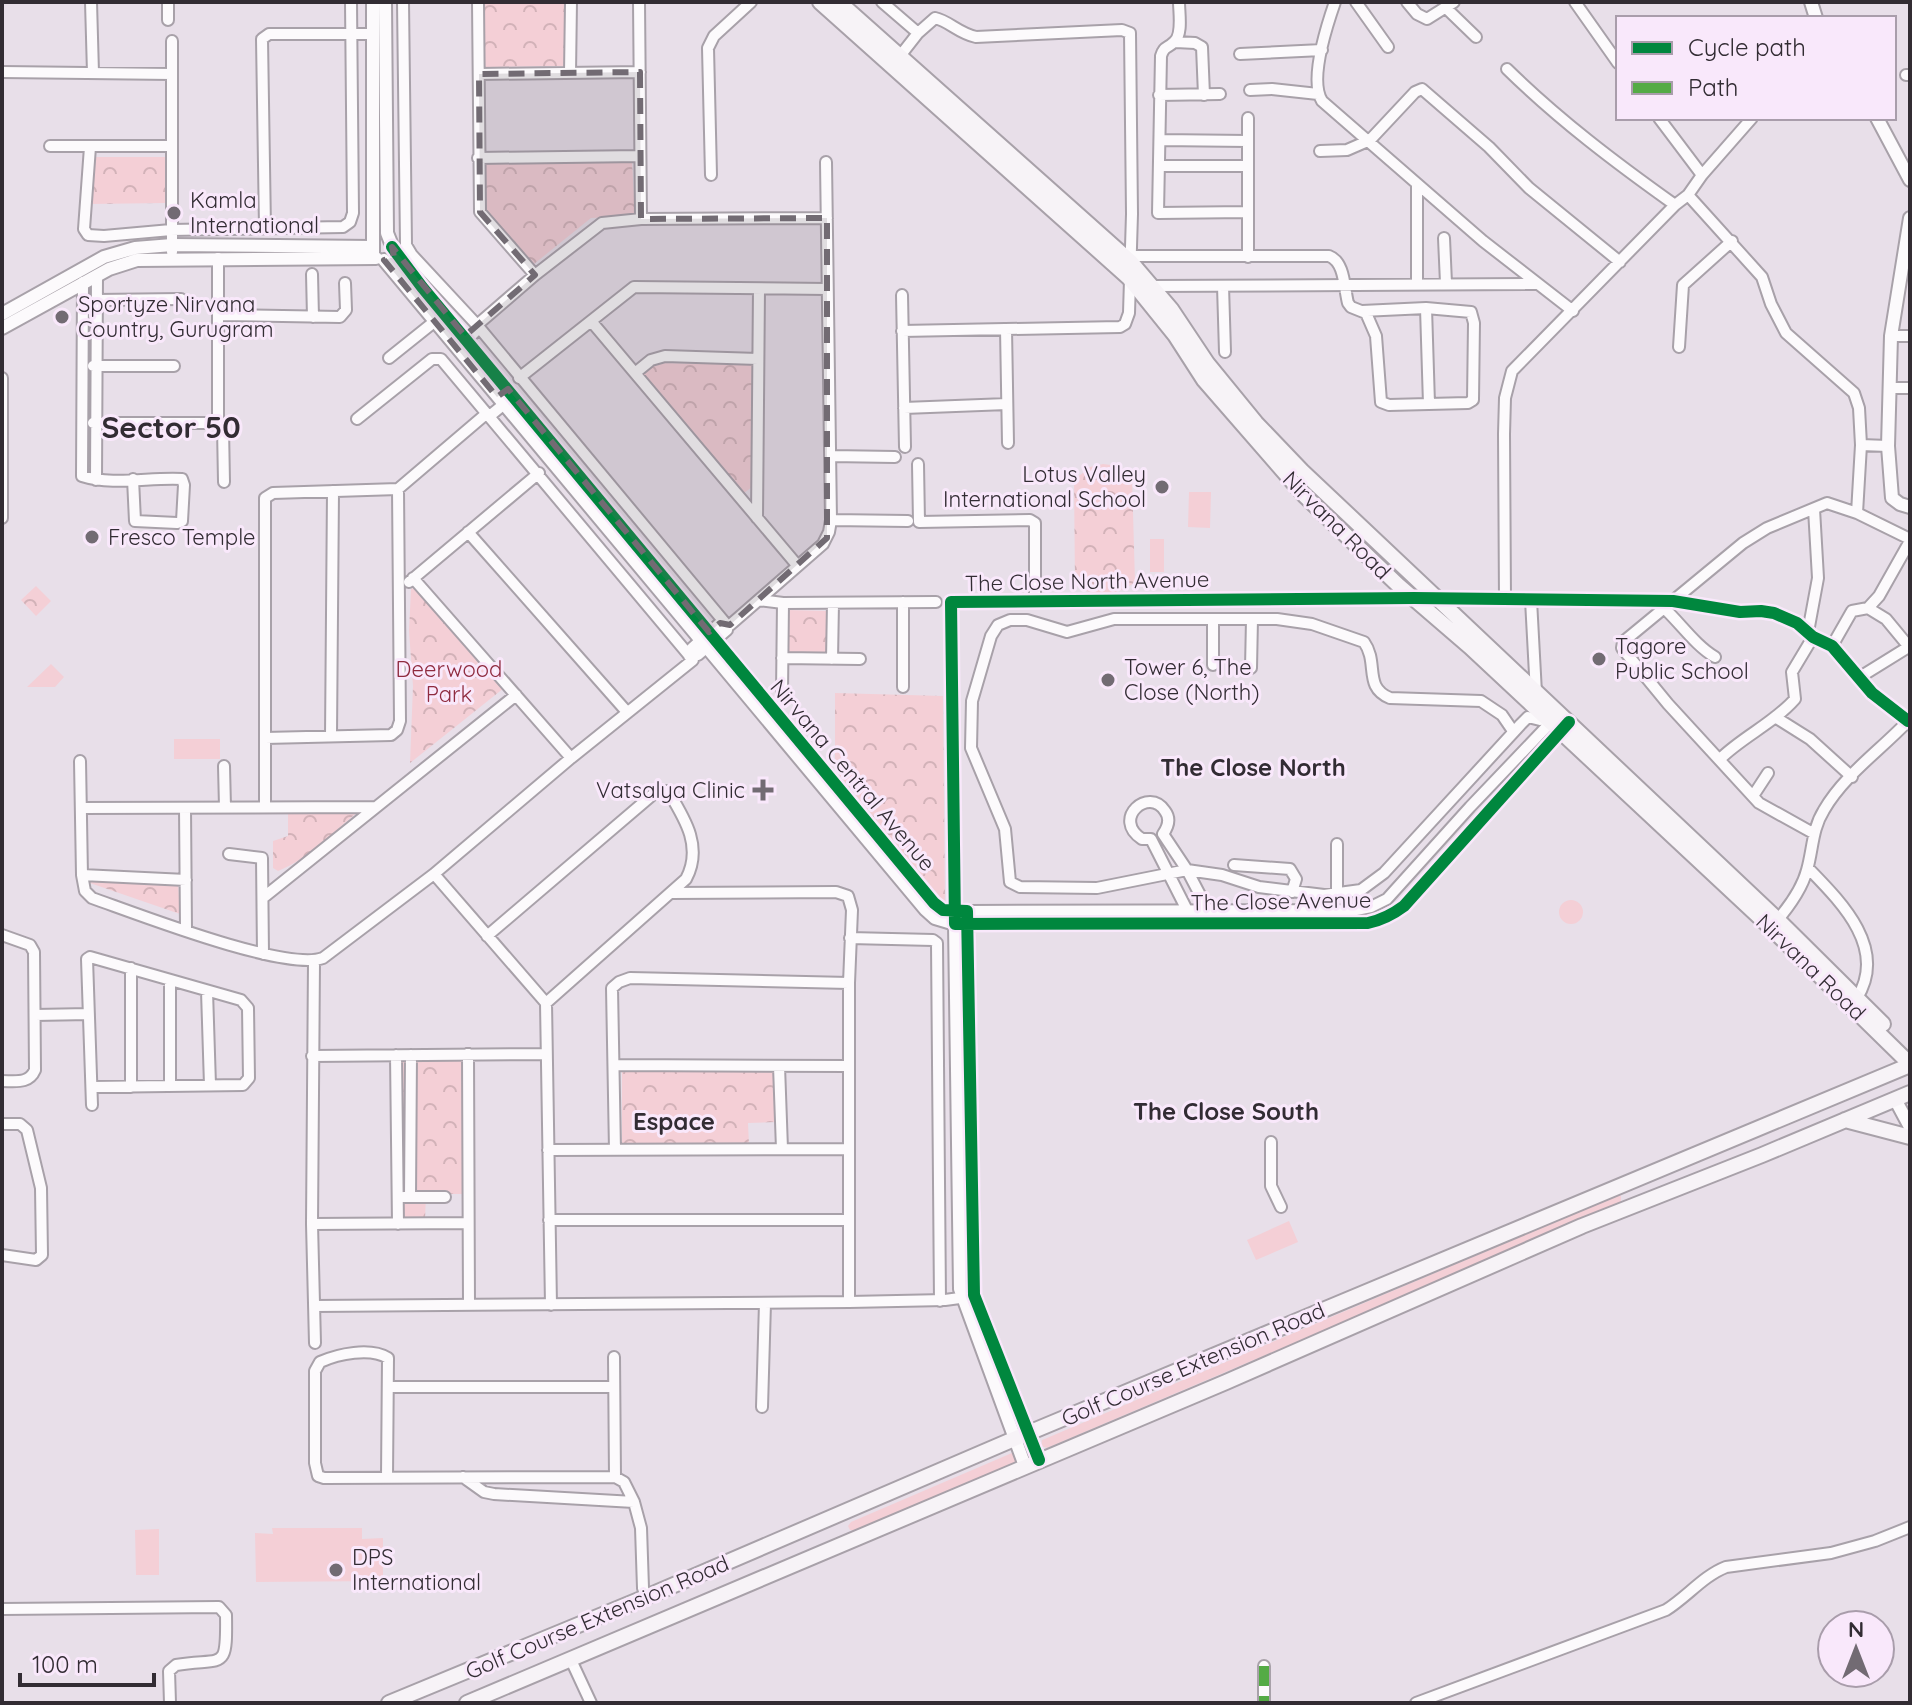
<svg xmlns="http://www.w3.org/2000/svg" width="1912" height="1705" font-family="Quicksand,sans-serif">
<defs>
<pattern id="forest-crowns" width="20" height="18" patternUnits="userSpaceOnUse" patternTransform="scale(2)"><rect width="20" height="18" fill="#f4cfd6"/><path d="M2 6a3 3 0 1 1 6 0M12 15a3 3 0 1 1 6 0" fill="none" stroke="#d2b2b8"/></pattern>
</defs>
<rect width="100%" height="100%" fill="#e8dfe9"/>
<!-- grass -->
<path fill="#f4cfd6" d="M1189 492H1211L1210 528 1188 527Z
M1150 539H1164V572H1150Z
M51 664 64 677 55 687H27Z
M174 739H220V759H174Z
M1559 912a12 12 0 1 1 24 0a12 12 0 1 1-24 0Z
M1618 1195 1621 1196V1204L1047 1448 1041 1446 1042 1440 1047 1438Z
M1289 1221 1298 1242 1256 1260 1247 1240Z
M1012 1453H1016L1019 1459 1016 1463 855 1531 850 1530 848 1526 851 1522Z
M272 1528H362V1539L383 1538V1581L256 1582 255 1533 273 1534Z
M159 1529V1575H136L135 1530Z"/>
<!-- forest -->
<path fill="url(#forest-crowns)" d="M485 2H566V66L485 67Z
M91 157H165V203L90 204Z
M632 161 635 216 591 218 534 264 486 209V164Z
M652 363 753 364 752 487 740 496 640 374Z
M1103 464 1119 466 1132 477 1135 582C1118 596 1093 598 1075 585L1074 480 1090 467Z
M36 586 51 601 36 616 21 600Z
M417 587 504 688 410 763 413 686 409 631 411 589Z
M786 610 828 611 827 653H785Z
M835 693 943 696 945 904 835 770Z
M288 809 358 812C333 832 309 859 278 871L273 868V841L288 836Z
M91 877 178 882 180 914 87 882Z
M462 1059V1194H426L425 1220H401V1061Z
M775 1070 776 1122 748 1123 749 1145 622 1144V1071Z"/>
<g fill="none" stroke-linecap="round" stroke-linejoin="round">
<defs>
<path id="minor" d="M91 2 93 73
M168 2V20
M403 2 406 245 412 255 477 325 726 624
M478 2 480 212 535 275
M639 2 641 219
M882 2 918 33
M1179 2C1179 13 1183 35 1174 42 1167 49 1164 46 1161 56L1158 213 1247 212
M1335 2C1327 25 1309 80 1322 101L1483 241 1573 311
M1356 2 1388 47
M1407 2 1417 14 1427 19 1454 2
M1575 2 1618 63
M1446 8 1476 37
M1176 42 1195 43 1202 47 1204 95
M1240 54 1322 50
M900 56 918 33 935 18C949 21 958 33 976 37L1122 30 1130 33 1132 214 1129 313 1125 324 1120 327 902 331
M1507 69C1559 120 1616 163 1675 205
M2 72 172 74
M570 73 571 2
M479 74 640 72
M1906 75H1910
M1250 90 1272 89 1318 94
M1159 95 1220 94
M1659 118 1702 175
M1160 140 1248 141
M50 146H172
M90 147 84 229 88 235 104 236 171 230 343 227 350 222 353 213 351 2
M1320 151 1347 150 1370 140 1415 92 1422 89 1489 147 1529 188 1620 262
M478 158 640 156
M1160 166H1247
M711 175 708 48 714 36 751 2
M1417 184V283
M1688 195 1762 277 1771 304 1786 333 1854 393 1859 408 1861 445 1857 513 1910 539
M265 228 262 39 269 34H373
M1444 238 1446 283
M172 252V41
M1131 256H1329C1345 262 1344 288 1348 303L1351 307 1366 313 1376 336 1381 402 1389 405 1468 403 1473 400 1474 323 1471 312 1426 308 1362 311
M1248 257V118
M218 258V423L223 428 224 482
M312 274 313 317
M83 282 82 476C113 486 150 477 182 479L184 485 182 521 177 523 135 521 133 479
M1153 286 1536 284
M1223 286 1225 352
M902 295 905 447
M96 300 181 299
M1426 308 1429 404
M218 315 340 317 346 310 345 283
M591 321 797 565
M1006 329 1008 443
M1891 336H1910
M468 339 476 331 477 325 535 275 602 223 641 219 827 218
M1679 347 1683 285 1732 241
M389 358 434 322
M93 366H174
M635 373 651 360 665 356 758 359
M2 378V518
M519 378 634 287 827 289
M1890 388H1910
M904 408 1007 404
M93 423H218
M1861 445 1888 446
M831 456 895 457
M918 464 919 522 1030 520 1035 523V601
M96 480 97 275
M757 518 759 289
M831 520 908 521
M468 532 627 712
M413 578 571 758
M409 582 539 473
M759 600 783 603 936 602
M1505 600 1504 434 1505 398 1512 371 1675 205 1688 195 1702 175 1752 118
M1531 600 1536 693
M903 602V687
M1664 608C1681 624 1696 646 1715 657
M1868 608 1886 619 1910 648
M1213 620V665
M1808 632 1818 578 1814 509
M1832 646 1852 611 1868 608 1879 596 1910 541
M689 656 692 648 720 623 730 625 823 544 829 532 831 520 826 162
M689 656 698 655 727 630 726 624
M782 658 860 659
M832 659 833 603
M1251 668 1252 619
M1860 677 1910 646
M782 692 783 603
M1775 717 1810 739 1852 777
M1513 731 1502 715 1481 701 1390 698C1363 687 1379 663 1364 642L1312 624 1277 619H1114L1067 632 1027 620H1010L998 625 991 636 972 701 971 748 1005 829 1010 882 1020 887 1097 888 1187 870 1222 875 1259 887 1324 895 1361 890 1384 873 1521 724 1528 717 1540 720 1544 716
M331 736 333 491
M265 738 391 735 397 730 400 721 398 489
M1720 759C1742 737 1774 723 1795 699L1792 672 1813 637
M80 761 82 875 85 891 92 898C135 913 286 972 323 958L434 874 571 758 693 660 441 359H432L357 419
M224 766 225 807
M1753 796 1768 773
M265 807V498L273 493 398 489 486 414H492L508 401
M81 808 376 807
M185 808 186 930
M1813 833 1759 803 1668 704 1622 648 1623 642 1743 543 1767 528 1827 503 1857 513
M229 854 262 858 263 954
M1234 865 1290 869 1296 879 1292 892
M1808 868C1841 902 1888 948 1857 998
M434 874 546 1003 551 1305
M82 875 186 880
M670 893 836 892 848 896 852 910 849 983V1302
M1337 893V844
M264 897 516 695
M954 910 951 602 1414 598 1673 601 1740 612 1761 611 1774 613 1797 623 1813 637 1832 646 1872 693 1908 721
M967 911 1356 910 1371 907 1387 899 1470 807 1553 720
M1189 914 1151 839H1142C1111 819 1149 786 1165 811 1171 819 1168 827 1163 834L1187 870 1210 914
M1775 923C1788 908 1802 889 1807 870 1813 849 1812 829 1824 810 1844 775 1882 749 1910 719
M968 924 1368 923C1382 920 1392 915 1404 906L1562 729
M2 935 30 945 34 952 35 1070C29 1084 16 1081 2 1081
M487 936 657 791H668C685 819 703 847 686 879L546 1003
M850 938 933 940 937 943 940 1301
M314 962 312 1224 315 1343
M131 968V1087
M170 980V1086
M207 991 210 1085
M35 1015 89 1014
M468 1054 469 1305
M396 1055 398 1224
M312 1056 546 1054
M615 1065 849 1066
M779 1066 782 1149
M92 1087 243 1085 249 1078 248 1008 241 1000 90 957 87 959 92 1105
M2 1124H20L27 1130 41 1188 42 1255 36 1260 2 1255
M1271 1142V1186L1281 1207
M548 1150 849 1149
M615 1150 612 988 619 982 630 978 849 983
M404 1197H445
M410 1197 411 1055
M549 1220H849
M312 1224 468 1223
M314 1306 849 1302 945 1300 967 1297
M614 1357 615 1477
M388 1387H614
M762 1407 765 1303
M387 1477 388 1358C370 1347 338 1354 320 1362L315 1371V1463L318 1476 324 1478 615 1477 624 1482 634 1502
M463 1477 484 1492 494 1494 634 1502 641 1528 643 1588 646 1597
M2 1609 219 1607 226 1615C227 1673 224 1657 176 1665L169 1671 170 1703
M571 1660 591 1703
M1264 1666V1703
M1416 1703 1666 1610C1687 1597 1703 1576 1726 1567L1831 1553 1875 1541 1910 1527"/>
<path id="tertiary" d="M373 2V254
M385 2 387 233 391 243
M1811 2 1816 18
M1877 118 1910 180
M1910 218 1891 336 1888 446 1892 498 1900 504 1910 507
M392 247 422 287 934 903 943 910 967 911 974 1295 1039 1460
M384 260 925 909 935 918 955 924 960 1289 1025 1466
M2 314 104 257 135 248 172 245 372 247
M2 328 109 269 137 260 376 258
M1895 1099 1910 1127"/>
<path id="secondary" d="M820 2 1129 278 1175 335 1204 380 1305 496 1398 585 1470 647 1771 928 1910 1064
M839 2 1131 262 1171 309 1207 363 1256 423 1302 471 1778 920 1883 1024
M1845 1120 1910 1137
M389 1703 646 1597 1014 1439 1910 1065
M467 1703 1226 1382 1582 1226 1762 1155 1910 1093"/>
</defs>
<!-- minor casing -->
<use href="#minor" stroke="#a8a1a9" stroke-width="14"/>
<!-- tertiary casing -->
<use href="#tertiary" stroke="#a8a1a9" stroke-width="16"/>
<!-- secondary casing -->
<use href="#secondary" stroke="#a8a1a9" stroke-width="18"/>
<!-- minor -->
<use href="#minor" stroke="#fcfafc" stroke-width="10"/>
<!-- tertiary -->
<use href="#tertiary" stroke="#fcfafc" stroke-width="12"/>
<!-- secondary -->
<use href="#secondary" stroke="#f7f3f7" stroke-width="14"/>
<!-- quiet -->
<path stroke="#54ab45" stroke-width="10" stroke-dasharray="20 10" stroke-linecap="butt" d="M1264 1666V1703"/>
<defs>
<path id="cycleway" d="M392 247 422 287 934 903 943 910 967 911 974 1295 1039 1460
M1569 722 1404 906C1392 915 1382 920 1368 923L955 924 951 602 1414 598 1673 601 1740 612 1761 611 1774 613 1797 623 1813 637 1832 646 1872 693 1908 721"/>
</defs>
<!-- cycleway casing -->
<use href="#cycleway" stroke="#f9e8fb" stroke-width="17"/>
<!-- cycleway -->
<use href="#cycleway" stroke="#00873e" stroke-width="12"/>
</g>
<!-- marked area -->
<path fill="#726b73" fill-opacity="0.2" stroke="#726b73" stroke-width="6" stroke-dasharray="16 10" stroke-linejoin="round" d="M640 72 641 219 827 218V538L730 625 720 623 709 632 508 389 497 397 384 260 394 257 392 247 465 336 535 275 480 212 479 74Z"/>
<!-- markers -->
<g fill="#726b73" stroke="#f9e8fb" stroke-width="3">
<circle cx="174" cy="213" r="8"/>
<circle cx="62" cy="317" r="8"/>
<circle cx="1162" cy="487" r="8"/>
<circle cx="92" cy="537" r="8"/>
<circle cx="1599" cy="659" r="8"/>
<circle cx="1108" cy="680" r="8"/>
<path d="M759 778h8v8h8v8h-8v8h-8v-8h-8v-8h8z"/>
<circle cx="336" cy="1570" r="8"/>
</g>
<g text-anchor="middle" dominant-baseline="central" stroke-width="6" stroke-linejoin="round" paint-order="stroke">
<!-- poi labels -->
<g font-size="22" fill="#322c33" stroke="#f9e8fb" text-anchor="start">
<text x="190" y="200">Kamla<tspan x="190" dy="25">International</tspan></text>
<text x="78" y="304">Sportyze Nirvana<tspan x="78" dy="25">Country, Gurugram</tspan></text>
<text x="1146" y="474" text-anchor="end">Lotus Valley<tspan x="1146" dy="25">International School</tspan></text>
<text x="108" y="537">Fresco Temple</text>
<text x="1615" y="646">Tagore<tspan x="1615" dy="25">Public School</tspan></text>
<text x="1124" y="667">Tower 6, The<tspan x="1124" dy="25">Close (North)</tspan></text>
<text x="745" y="790" text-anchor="end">Vatsalya Clinic</text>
<text x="352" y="1557">DPS<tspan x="352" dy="25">International</tspan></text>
</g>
<!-- street labels -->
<g font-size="22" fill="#322c33" stroke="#f9e8fb">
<text transform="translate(1337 525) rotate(45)">Nirvana Road</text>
<text transform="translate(1087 581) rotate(-1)">The Close North Avenue</text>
<text transform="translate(853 775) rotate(50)">Nirvana Central Avenue</text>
<text transform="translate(1281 901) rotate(-1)">The Close Avenue</text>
<text transform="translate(1811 967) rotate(44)">Nirvana Road</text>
<text transform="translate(1193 1364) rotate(-23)">Golf Course Extension Road</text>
<text transform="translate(597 1617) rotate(-23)">Golf Course Extension Road</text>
</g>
<!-- park labels -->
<g font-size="22" fill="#8f2b3f" stroke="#f9e8fb">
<text x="449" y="669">Deerwood<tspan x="449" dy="25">Park</tspan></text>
</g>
<!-- neighbourhood labels -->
<g font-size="24" font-weight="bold" fill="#322c33" stroke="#f9e8fb">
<text x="1253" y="767">The Close North</text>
<text x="1226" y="1111">The Close South</text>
<text x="674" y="1121">Espace</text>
</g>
<!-- district labels -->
<g font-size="30" font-weight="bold" fill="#322c33" stroke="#f9e8fb">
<text x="171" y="427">Sector 50</text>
</g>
</g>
<!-- border -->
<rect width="1912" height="1705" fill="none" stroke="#322c33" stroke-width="8"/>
<!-- legend -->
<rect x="1616" y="16" width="280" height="104" fill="#f9e8fb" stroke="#a99dab" stroke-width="2"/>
<rect x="1632" y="42" width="40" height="12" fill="#00873e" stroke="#a99dab" stroke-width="2"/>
<text x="1688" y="56" font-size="24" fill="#322c33">Cycle path</text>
<rect x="1632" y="82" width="40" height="12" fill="#54ab45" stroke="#a99dab" stroke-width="2"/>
<text x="1688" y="96" font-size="24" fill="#322c33">Path</text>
<!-- north arrow -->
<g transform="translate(1856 1649)"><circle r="38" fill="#f9e8fb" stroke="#a99dab" stroke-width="2"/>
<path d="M0-6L14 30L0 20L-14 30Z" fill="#726b73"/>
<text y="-12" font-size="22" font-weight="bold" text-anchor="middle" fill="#322c33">N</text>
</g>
<!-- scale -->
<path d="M20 1673v12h134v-12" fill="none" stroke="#322c33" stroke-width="4"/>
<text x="32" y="1673" font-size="24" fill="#322c33" stroke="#f9e8fb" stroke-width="6" paint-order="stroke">100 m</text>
</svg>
